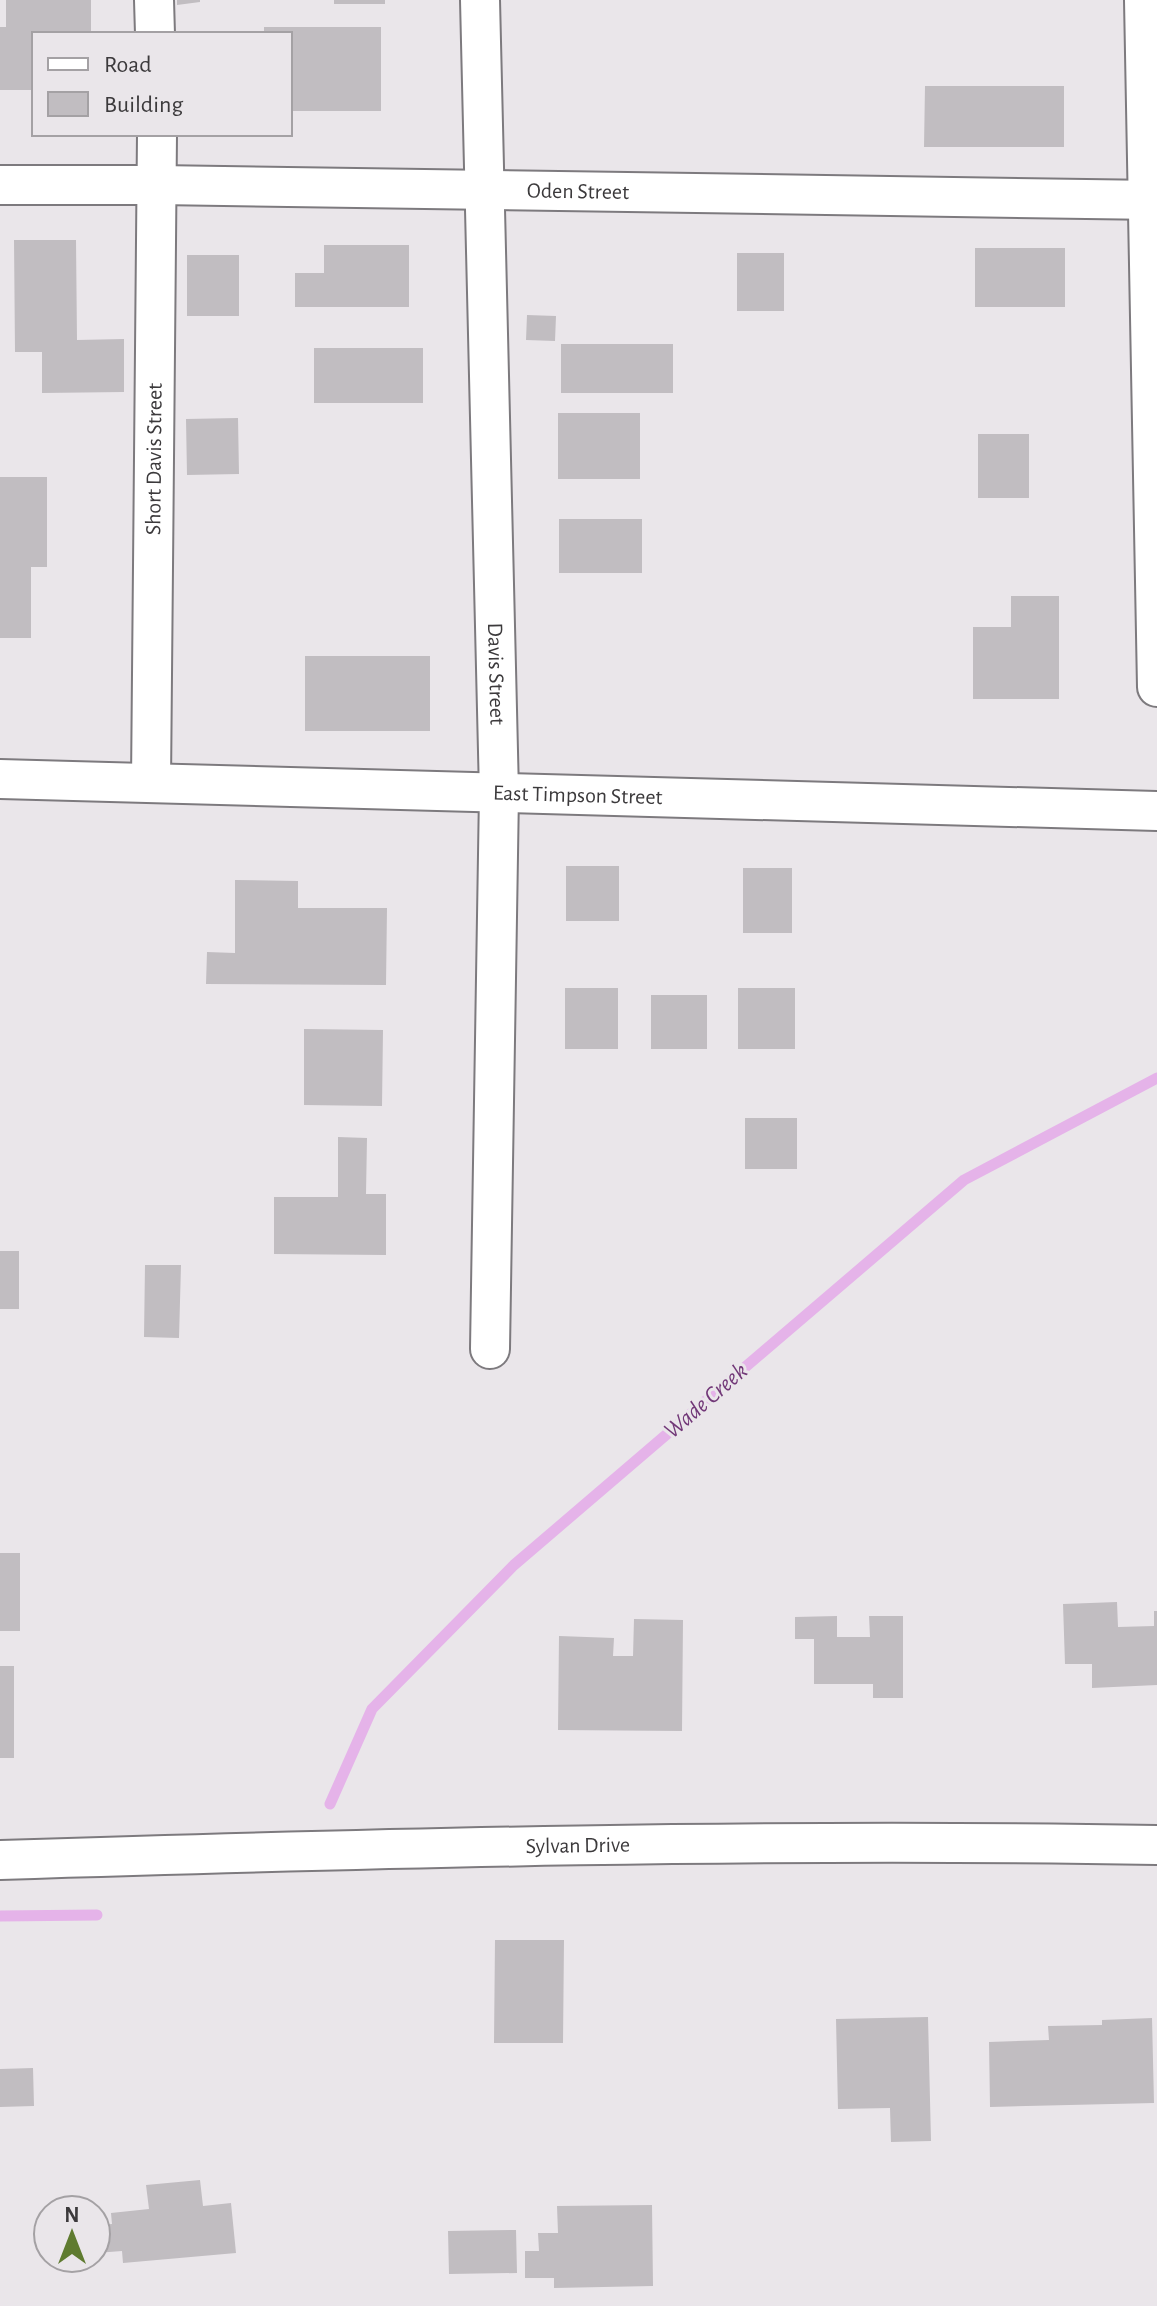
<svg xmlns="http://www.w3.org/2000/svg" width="1157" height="2306" font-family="'Alegreya Sans',sans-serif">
<rect width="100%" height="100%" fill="#eae6ea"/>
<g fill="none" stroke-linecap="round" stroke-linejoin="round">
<!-- stream -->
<path stroke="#e5b3e9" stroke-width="11" d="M330 1804 372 1709 514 1565 964 1180 1157 1078
M0 1916 97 1915"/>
</g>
<!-- building -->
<path fill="#c1bdc1" d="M6 0H91V34H34V90H0V27H6Z
M177 0H200V2L177 5Z
M334 0H385V4H334Z
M264 27H381V111H290V34H264Z
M925 86H1064V147H924Z
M14 240H76L77 340 124 339V392L42 393V352H15Z
M324 245H409V307H295V273H324Z
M975 248H1065V307H975Z
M737 253H784V311H737Z
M187 255H239V316H187Z
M527 315 556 316 555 341 526 340Z
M561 344H673V393H561Z
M314 348H423V403H314Z
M558 413H640V479H558Z
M238 418 239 474 187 475 186 419Z
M978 434H1029V498H978Z
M0 477H47V567H31V638H0Z
M559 519H642V573H559Z
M1011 596H1059V699H973V627H1011Z
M305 656H430V731H305Z
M566 866H619V921H566Z
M743 868H792V933H743Z
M235 880 298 881V908H387L386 985 206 984 207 952 235 953Z
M565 988H618V1049H565Z
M738 988H795V1049H738Z
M651 995H707V1049H651Z
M304 1029 383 1030 382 1106 304 1105Z
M745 1118H797V1169H745Z
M338 1137 367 1138 366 1194H386V1255L274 1254V1197H338Z
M0 1251H19V1309H0Z
M145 1265H181L179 1338 144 1337Z
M0 1553H20V1631H0Z
M1117 1602 1118 1627 1154 1626V1611H1157V1685L1092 1688V1664H1065L1063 1604Z
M837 1616V1637H870L869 1616H903V1698H873V1684H814V1639H795V1617Z
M634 1619 683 1620 682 1731 558 1730 559 1636 614 1638 613 1656H633Z
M0 1666H14V1758H0Z
M495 1940H564L563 2043H494Z
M928 2017 931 2141 891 2142 890 2108 838 2109 836 2019Z
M1152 2018 1154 2103 990 2107 989 2042 1049 2040 1048 2026 1102 2025V2020Z
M33 2068 34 2106 0 2107V2069Z
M200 2180 203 2206 231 2203 236 2253 123 2263 122 2251 96 2253V2225L112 2224 111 2213 149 2209 146 2185Z
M652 2205 653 2286 554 2288V2278H525V2251H539L538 2233H558L557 2206Z
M516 2230 517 2273 449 2274 448 2231Z"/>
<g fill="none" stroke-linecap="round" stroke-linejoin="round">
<defs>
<g id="minor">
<path d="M154 0 155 34"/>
<path id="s1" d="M480 0 499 793 490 1349"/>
<path d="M1144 0 1157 687"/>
<path id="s2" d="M0 185H158L1157 200"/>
<path id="s3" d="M0 779 1157 811"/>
<path id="s4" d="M151 783 157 134"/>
<path id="s5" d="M0 1860C386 1848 771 1838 1157 1845"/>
</g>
</defs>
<!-- minor casing -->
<use href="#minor" stroke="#7d7a7e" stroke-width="42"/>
<!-- minor -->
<use href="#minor" stroke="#fff" stroke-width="38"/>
</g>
<g text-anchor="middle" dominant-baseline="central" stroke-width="6" stroke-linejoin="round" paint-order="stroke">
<!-- street labels -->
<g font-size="22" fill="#3c3a3c" stroke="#eae6ea">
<text stroke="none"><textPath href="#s2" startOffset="578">Oden Street</textPath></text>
<text stroke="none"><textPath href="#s4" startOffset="324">Short Davis Street</textPath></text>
<text stroke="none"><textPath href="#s1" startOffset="674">Davis Street</textPath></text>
<text stroke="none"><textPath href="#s3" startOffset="578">East Timpson Street</textPath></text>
<text stroke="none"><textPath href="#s5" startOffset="578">Sylvan Drive</textPath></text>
</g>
<!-- water labels -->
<g font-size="24" font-style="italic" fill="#723878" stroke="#eae6ea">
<text transform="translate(706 1401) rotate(-41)">Wade Creek</text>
</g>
</g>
<!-- legend -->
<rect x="32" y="32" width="260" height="104" fill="#eae6ea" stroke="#a4a1a4" stroke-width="2"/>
<rect x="48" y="58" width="40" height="12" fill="#ffffff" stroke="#a4a1a4" stroke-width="2"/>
<text x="104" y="72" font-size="24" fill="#3c3a3c">Road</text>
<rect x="48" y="92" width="40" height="24" fill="#c1bdc1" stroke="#a4a1a4" stroke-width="2"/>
<text x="104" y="112" font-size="24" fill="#3c3a3c">Building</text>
<!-- north arrow -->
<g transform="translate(72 2234)"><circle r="38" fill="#eae6ea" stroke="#a4a1a4" stroke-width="2"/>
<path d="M0-6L14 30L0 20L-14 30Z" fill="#5f7b30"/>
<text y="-12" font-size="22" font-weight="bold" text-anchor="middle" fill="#3c3a3c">N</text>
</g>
</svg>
